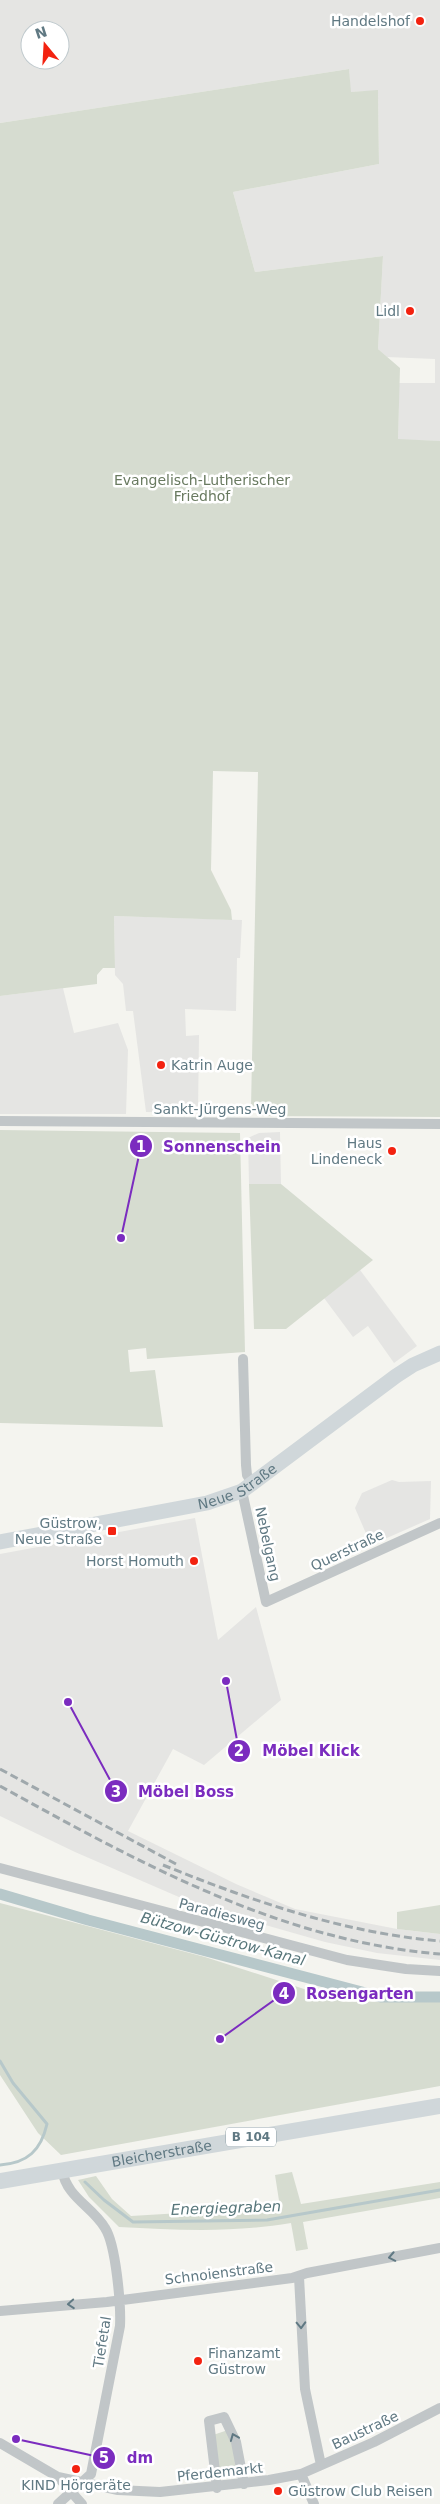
<svg xmlns="http://www.w3.org/2000/svg" width="440" height="2504" font-family="'DejaVu Sans',sans-serif">
<rect width="100%" height="100%" fill="#f4f4ef"/>
<!-- built -->
<path fill="#e5e5e3" fill-rule="evenodd" d="M0 0H440V441L398 440 399 383H435V359L387 357 378 349 383 256 255 272 233 192 379 164 378 91 350 92 349 69 0 123ZM30 30H60V60H30Z
M114 916 242 920 240 958H237L236 1011 185 1009 186 1036 199 1035 198 1113 146 1112 133 1011H126L123 984 115 975Z
M63 988 74 1033 118 1023 128 1050 126 1114H0V996Z
M280 1132 281 1184H249L248 1138 259 1133Z
M360 1270 417 1346 394 1363 368 1326 353 1337 324 1298Z
M392 1480 399 1482 431 1481 430 1519 371 1545 355 1508 362 1493Z
M195 1518 218 1640 256 1607 281 1700 204 1765 173 1749 128 1831 236 1884 295 1909 397 1929 440 1934V1960L377 1953 325 1942 202 1907 75 1852 0 1816V1554Z"/>
<!-- green -->
<path fill="#d6dcd0" d="M349 69 351 92 378 90 379 164 233 192 255 272 383 256 378 349 400 368 398 439 440 441V1117L260 1116 251 1107 258 772 213 771 211 870 231 910 232 920 114 916 115 968H103L97 975V984L0 996V123Z
M0 1130 240 1133 245 1352 147 1359 146 1348 128 1350 130 1372 155 1370 163 1427 0 1423Z
M249 1184H281L373 1260 286 1329H254Z
M0 1903 205 1957 344 2002 440 2001V2086L61 2155 38 2133 0 2075Z
M440 1905V1934L397 1929V1912Z
M292 2172 301 2204 440 2182V2198L303 2222 308 2249 296 2251 291 2223C233 2233 177 2230 119 2227L89 2197 78 2180 96 2176 112 2199 131 2216 280 2207 275 2175Z
M228 2430 232 2439 239 2477 219 2479 213 2435Z"/>
<g fill="none" stroke-linecap="round" stroke-linejoin="round">
<!-- stream -->
<path stroke="#b7c8ca" stroke-width="3" d="M0 2061 13 2083 47 2124C41 2150 28 2163 0 2165
M85 2182 104 2200 133 2222 267 2220 440 2190"/>
<!-- canal -->
<path stroke="#b7c8ca" stroke-width="11" d="M0 1894 88 1920 381 1997H440"/>
<!-- street -->
<path stroke="#c1c6c8" stroke-width="10" d="M0 1121 440 1124
M243 1359 246 1465 247 1475 253 1484
M242 1491 266 1602 440 1523
M0 1868 347 1960 406 1969 440 1971
M299 2277 305 2389 321 2465
M0 2311 107 2302 292 2278 307 2273 440 2248
M0 2443 58 2477 82 2504
M301 2474 314 2504
M58 2477 118 2490 160 2492 269 2480 301 2474 374 2442 440 2408
M217 2488 209 2421 224 2417 236 2442 244 2484
M58 2504 91 2474 120 2326C121 2305 116 2245 105 2228 92 2206 67 2198 62 2170"/>
<!-- secondary -->
<path stroke="#d0d7da" stroke-width="15" id="s1" d="M0 1542 207 1503 242 1491 396 1376 413 1365 440 1353"/>
<!-- primary -->
<path stroke="#d0d7da" stroke-width="16" id="s2" d="M0 2181 440 2106"/>
<!-- rail -->
<path stroke="#9fa8ac" stroke-width="3" stroke-dasharray="8 4" stroke-linecap="butt" d="M0 1769 176 1864
M0 1786C138 1862 280 1941 440 1954
M163 1865C252 1901 344 1933 440 1941"/>
</g>
<!-- one-way arrows -->
<defs><path id="oneway-chevron" d="M-2-3.5L2.5 0L-2 3.5" fill="none" stroke-width="1.6" stroke-linecap="round" stroke-linejoin="round" transform="scale(1.25)"/></defs>
<g stroke="#607983">
<use href="#oneway-chevron" transform="translate(392 2257) rotate(169)"/>
<use href="#oneway-chevron" transform="translate(71 2304) rotate(176)"/>
<use href="#oneway-chevron" transform="translate(301 2325) rotate(88)"/>
<use href="#oneway-chevron" transform="translate(234 2437) rotate(-112)"/>
</g>
<!-- markers -->
<g fill="#f32210" stroke="#fff" stroke-width="2">
<circle cx="420" cy="21" r="5"/>
<circle cx="410" cy="311" r="5"/>
<circle cx="161" cy="1065" r="5"/>
<circle cx="392" cy="1151" r="5"/>
<rect x="107" y="1526" width="10" height="10" rx="2.5"/>
<circle cx="194" cy="1561" r="5"/>
<circle cx="198" cy="2361" r="5"/>
<circle cx="76" cy="2469" r="5"/>
<circle cx="278" cy="2491" r="5"/>
</g>
<g text-anchor="middle" dominant-baseline="central" stroke-width="5" stroke-linejoin="round" paint-order="stroke">
<!-- shield labels -->
<rect fill="#fff" stroke="#90a1a8" stroke-width="1" x="226" y="2127.5" width="50" height="19" rx="4"/>
<g font-size="12" font-weight="bold" fill="#607983">
<text x="251" y="2137">B 104</text>
</g>
<!-- poi labels -->
<g font-size="14" fill="#607983" stroke="#fff" text-anchor="end">
<text x="410" y="21">Handelshof</text>
<text x="400" y="311">Lidl</text>
<text x="171" y="1065" text-anchor="start">Katrin Auge</text>
<text x="382" y="1143">Haus<tspan x="382" dy="16">Lindeneck</tspan></text>
<text x="102" y="1523">Güstrow,<tspan x="102" dy="16">Neue Straße</tspan></text>
<text x="184" y="1561">Horst Homuth</text>
<text x="208" y="2353" text-anchor="start">Finanzamt<tspan x="208" dy="16">Güstrow</tspan></text>
<text x="76" y="2485" text-anchor="middle">KIND Hörgeräte</text>
<text x="288" y="2491" text-anchor="start">Güstrow Club Reisen</text>
</g>
<!-- park labels -->
<g font-size="14" fill="#697a60" stroke="#fff">
<text x="202" y="480">Evangelisch-Lutherischer<tspan x="202" dy="16">Friedhof</tspan></text>
</g>
<!-- street labels -->
<g font-size="14" fill="#607983" stroke="#fff">
<text x="220" y="1109">Sankt-Jürgens-Weg</text>
<text stroke="none"><textPath href="#s1" startOffset="245">Neue Straße</textPath></text>
<text transform="translate(268 1544) rotate(78)">Nebelgang</text>
<text transform="translate(347 1550) rotate(-25)">Querstraße</text>
<text transform="translate(222 1914) rotate(15)">Paradiesweg</text>
<text stroke="none"><textPath href="#s2" startOffset="164">Bleicherstraße</textPath></text>
<text transform="translate(219 2273) rotate(-7)">Schnoienstraße</text>
<text transform="translate(102 2342) rotate(-81)">Tiefetal</text>
<text transform="translate(365 2430) rotate(-25)">Baustraße</text>
<text transform="translate(220 2472) rotate(-6)">Pferdemarkt</text>
</g>
<!-- water labels -->
<g font-size="15" font-style="italic" fill="#57767a" stroke="#fff">
<text transform="translate(223 1939) rotate(15)">Bützow-Güstrow-Kanal</text>
<text transform="translate(226 2208) rotate(-2)">Energiegraben</text>
</g>
</g>
<!-- callouts -->
<path fill="none" stroke="#7b2cbf" stroke-width="2" d="M121 1238L141 1146M226 1681L239 1751M68 1702L116 1791M220 2039L284 1993M16 2439L104 2458"/>
<g fill="#7b2cbf" stroke="#fff" stroke-width="2">
<circle cx="121" cy="1238" r="5"/>
<circle cx="226" cy="1681" r="5"/>
<circle cx="68" cy="1702" r="5"/>
<circle cx="220" cy="2039" r="5"/>
<circle cx="16" cy="2439" r="5"/>
<circle cx="141" cy="1146" r="12"/>
<circle cx="239" cy="1751" r="12"/>
<circle cx="116" cy="1791" r="12"/>
<circle cx="284" cy="1993" r="12"/>
<circle cx="104" cy="2458" r="12"/>
</g>
<g font-size="15" text-anchor="middle" font-weight="bold" fill="#fff">
<text x="141" y="1152">1</text>
<text x="239" y="1756">2</text>
<text x="116" y="1797">3</text>
<text x="284" y="1999">4</text>
<text x="104" y="2463">5</text>
</g>
<g font-size="15" text-anchor="middle" font-weight="bold" fill="#7b2cbf" stroke="#fff" stroke-width="5" stroke-linejoin="round" paint-order="stroke">
<text x="222" y="1152">Sonnenschein</text>
<text x="311" y="1756">Möbel Klick</text>
<text x="186" y="1797">Möbel Boss</text>
<text x="360" y="1999">Rosengarten</text>
<text x="140" y="2463">dm</text>
</g>
<!-- north arrow -->
<g transform="translate(45 45) rotate(342)"><circle r="24" fill="#ffffff" stroke="#bfc9cd"/>
<path d="M0-4L9 19L0 12L-9 19Z" fill="#f32210"/>
<text y="-8" font-size="14" font-weight="bold" text-anchor="middle" fill="#607983">N</text>
</g>
</svg>
